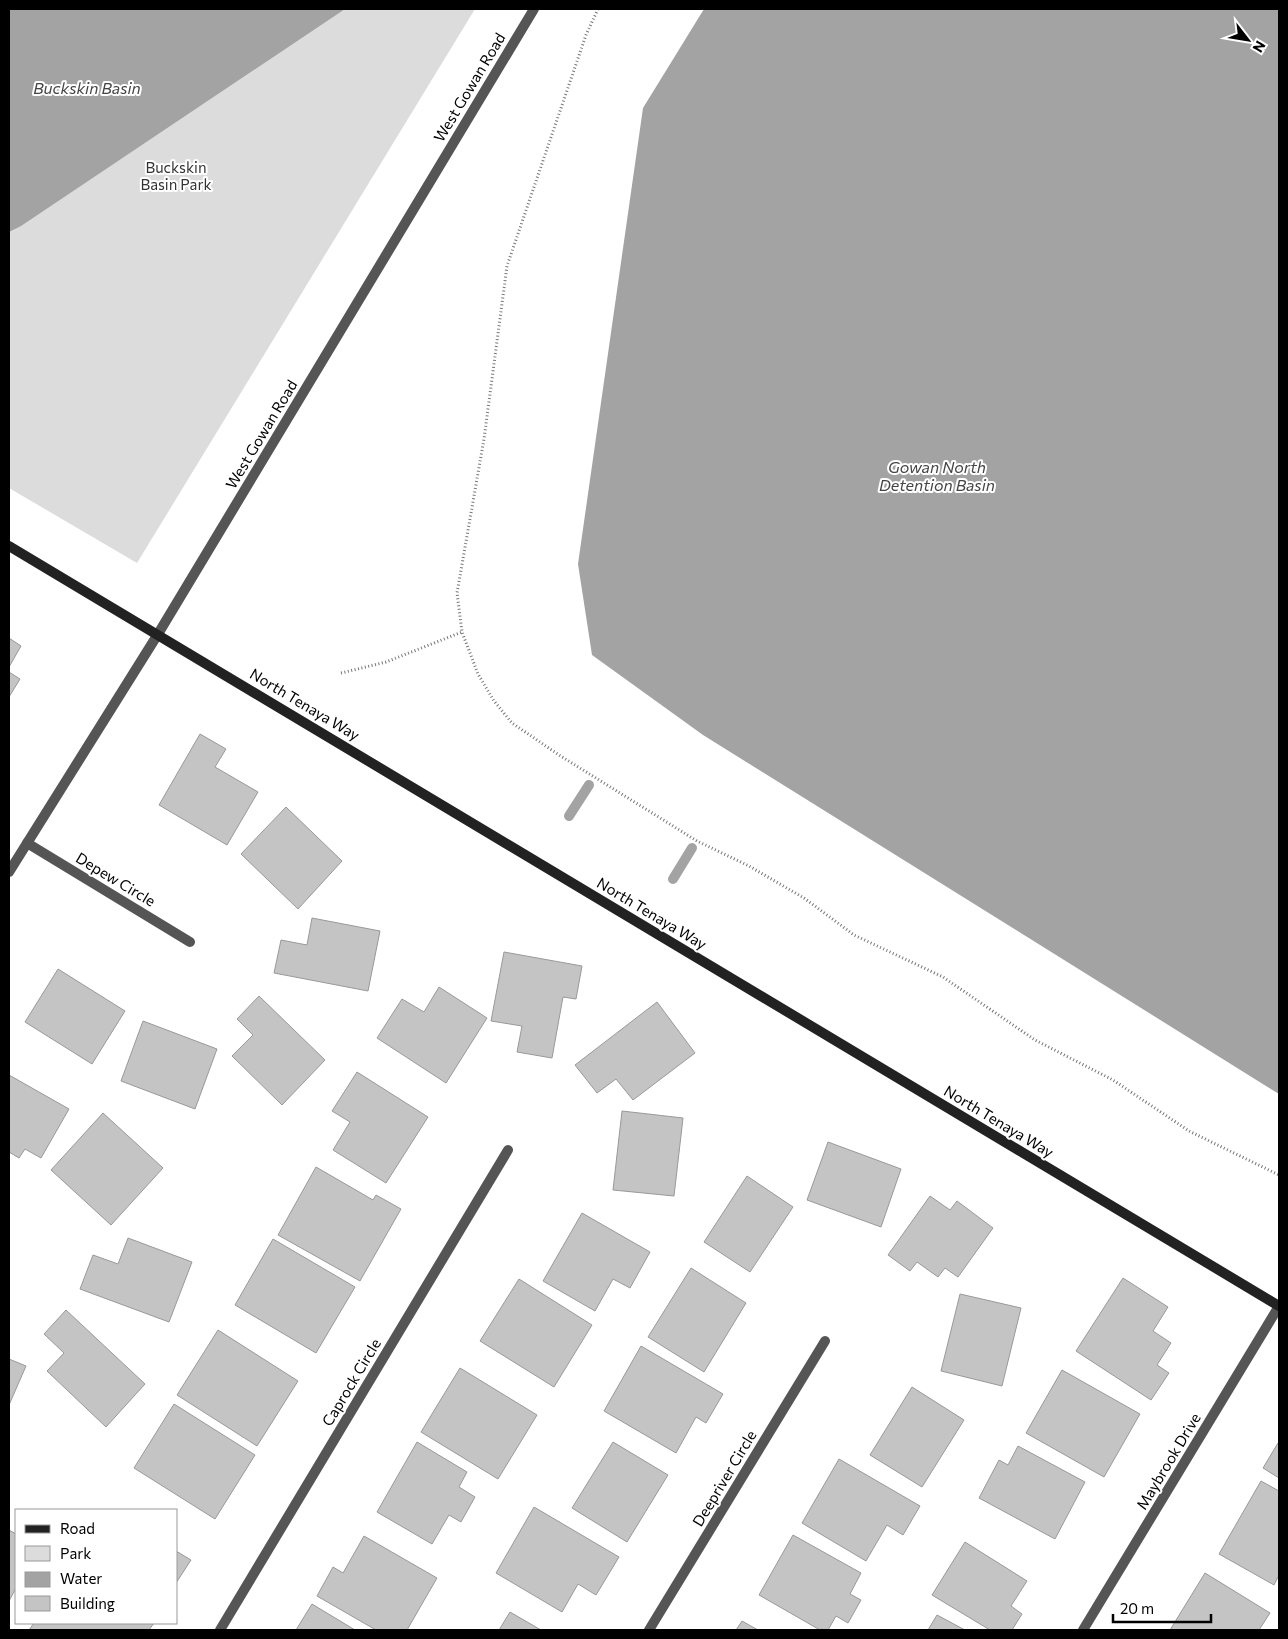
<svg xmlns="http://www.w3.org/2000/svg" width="1288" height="1639" font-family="Commissioner,sans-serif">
<rect width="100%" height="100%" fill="#fff"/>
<!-- green -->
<path fill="#dcdcdc" d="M9 9H475L137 563 9 488Z"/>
<!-- water -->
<path fill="#a3a3a3" d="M9 9H345L21 226 9 232Z
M704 9H1279V1094L703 735 592 655 578 564 643 108Z"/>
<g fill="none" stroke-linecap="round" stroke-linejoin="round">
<!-- stream -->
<path stroke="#a3a3a3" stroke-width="10" d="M569 816 589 785
M673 879 692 848"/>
</g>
<!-- building -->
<path fill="#c4c4c4" stroke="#999" d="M9 638 21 646 9 667Z
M9 672 20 679 9 697Z
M200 734 226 749 215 767 258 792 227 845 159 805Z
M286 807 342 861 298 909 241 854Z
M312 918 380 931 368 991 274 973 281 940 307 945Z
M504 952 582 966 576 999 563 997 552 1058 517 1052 522 1026 491 1021Z
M58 969 125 1011 92 1064 25 1022Z
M439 987 487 1018 446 1083 377 1038 402 999 424 1012Z
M259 996 325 1060 282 1105 232 1056 253 1035 237 1019Z
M657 1002 695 1053 633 1100 616 1079 597 1093 575 1065Z
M143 1021 217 1049 195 1109 121 1081Z
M357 1072 428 1117 386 1183 333 1150 350 1122 332 1111Z
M9 1075 69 1109 41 1158 25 1149 19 1158 9 1152Z
M622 1111 683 1118 674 1196 613 1190Z
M103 1113 163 1168 111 1225 51 1170Z
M828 1142 901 1169 881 1227 807 1200Z
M316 1167 373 1200 376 1195 401 1209 360 1281 278 1235Z
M747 1176 793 1207 750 1272 704 1242Z
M930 1196 950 1210 957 1201 993 1228 958 1277 945 1268 938 1277 917 1262 910 1271 888 1255Z
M582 1213 650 1252 630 1288 613 1279 595 1311 543 1281Z
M128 1238 192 1262 169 1322 80 1289 93 1255 118 1264Z
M273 1239 355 1287 316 1353 235 1305Z
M691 1268 746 1303 704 1372 648 1337Z
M1123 1278 1168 1307 1153 1331 1171 1343 1157 1365 1169 1373 1151 1400 1076 1351Z
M519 1279 592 1325 554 1387 480 1341Z
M960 1294 1021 1308 1002 1386 941 1371Z
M66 1310 145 1384 106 1427 47 1371 64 1353 44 1334Z
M218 1330 298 1381 257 1446 177 1395Z
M641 1346 723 1394 706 1423 696 1417 676 1453 604 1411Z
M9 1359 26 1366 9 1405Z
M460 1368 537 1415 498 1479 421 1432Z
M1062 1370 1140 1414 1104 1477 1026 1433Z
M912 1387 964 1420 922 1487 870 1455Z
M174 1404 255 1455 215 1519 134 1468Z
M417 1442 467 1472 459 1487 475 1497 461 1522 449 1515 432 1544 377 1512Z
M613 1442 668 1475 627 1542 572 1508Z
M1278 1443 1279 1444V1478L1263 1468Z
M1018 1446 1085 1482 1055 1539 979 1498 999 1460 1008 1465Z
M839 1459 920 1506 903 1535 887 1525 866 1561 802 1523Z
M1261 1481 1279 1491V1575L1274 1585 1219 1554Z
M534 1507 619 1557 596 1595 578 1584 562 1612 496 1573Z
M9 1530 16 1534V1588L9 1601Z
M793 1535 861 1573 850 1594 861 1600 848 1623 836 1616 828 1630H820L759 1595Z
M364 1536 437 1578 407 1630H376L317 1596 333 1567 343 1573Z
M965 1542 1027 1581 1011 1606 1022 1614 1012 1630H990L932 1595Z
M176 1551 191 1560 176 1583Z
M1205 1573 1270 1613 1259 1630H1170Z
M312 1604 355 1630H296Z
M510 1612 541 1630H499Z
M937 1615 965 1630H928Z
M742 1621 758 1630H736Z
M34 1623H154L149 1630H29Z"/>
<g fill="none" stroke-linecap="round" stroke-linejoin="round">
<!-- path -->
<path stroke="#777" stroke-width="3" stroke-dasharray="1 2.5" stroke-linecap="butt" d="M598 9 586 35 507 266 484 439 457 593 462 632 478 674 494 701 512 723 559 755 697 841 749 866 804 898 854 935 943 977 1035 1040 1113 1080 1189 1131 1279 1175
M341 673 386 662 462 632"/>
<!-- minor -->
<path stroke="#555" stroke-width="10" d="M27 843 190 942
M220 1630 508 1150
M649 1630 825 1341
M1083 1630 1279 1306"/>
<!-- tertiary -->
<path stroke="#555" stroke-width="10" d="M9 872 158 634 534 9"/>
<!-- secondary -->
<path stroke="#222" stroke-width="10" d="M9 546 1279 1306"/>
</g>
<g text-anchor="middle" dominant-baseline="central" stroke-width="4" stroke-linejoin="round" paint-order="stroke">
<!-- street labels -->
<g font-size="15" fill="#000" stroke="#fff">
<text transform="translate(469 87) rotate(-59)">West Gowan Road</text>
<text transform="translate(261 434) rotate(-59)">West Gowan Road</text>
<text transform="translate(305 704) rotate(31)">North Tenaya Way</text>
<text transform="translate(116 879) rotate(31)">Depew Circle</text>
<text transform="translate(652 913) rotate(31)">North Tenaya Way</text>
<text transform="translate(999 1121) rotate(31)">North Tenaya Way</text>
<text transform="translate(351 1382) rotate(-59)">Caprock Circle</text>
<text transform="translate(1168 1461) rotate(-59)">Maybrook Drive</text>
<text transform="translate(724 1478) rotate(-59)">Deepriver Circle</text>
</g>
<!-- park labels -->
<g font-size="15" fill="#333" stroke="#fff">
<text x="176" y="167">Buckskin<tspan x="176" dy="17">Basin Park</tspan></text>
</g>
<!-- water labels -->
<g font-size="16" font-style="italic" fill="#444" stroke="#fff">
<text x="87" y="87">Buckskin Basin</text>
<text x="937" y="466">Gowan North<tspan x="937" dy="18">Detention Basin</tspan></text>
</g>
</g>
<!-- border -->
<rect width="1288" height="1639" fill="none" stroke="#000000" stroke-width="20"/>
<!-- legend -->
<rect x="15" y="1509" width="162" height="115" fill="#ffffff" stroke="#999999"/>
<rect x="25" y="1525" width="25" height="8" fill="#222222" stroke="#999999"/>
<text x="60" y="1534" font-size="15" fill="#000000">Road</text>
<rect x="25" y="1546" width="25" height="15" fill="#dcdcdc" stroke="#999999"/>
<text x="60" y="1559" font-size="15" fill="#000000">Park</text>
<rect x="25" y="1572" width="25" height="15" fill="#a3a3a3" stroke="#999999"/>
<text x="60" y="1584" font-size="15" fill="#000000">Water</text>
<rect x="25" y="1596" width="25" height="15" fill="#c4c4c4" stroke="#999999"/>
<text x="60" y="1609" font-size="15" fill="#000000">Building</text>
<!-- north arrow -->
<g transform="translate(1248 40) rotate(121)" stroke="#ffffff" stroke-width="4" paint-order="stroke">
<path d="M0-4L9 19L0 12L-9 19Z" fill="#000000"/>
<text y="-8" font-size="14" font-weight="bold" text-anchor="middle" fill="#000000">N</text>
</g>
<!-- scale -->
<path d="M1113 1614v8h98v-8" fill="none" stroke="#000000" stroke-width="2.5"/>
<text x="1120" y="1614" font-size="15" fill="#000000" stroke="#ffffff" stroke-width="4" paint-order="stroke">20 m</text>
</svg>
